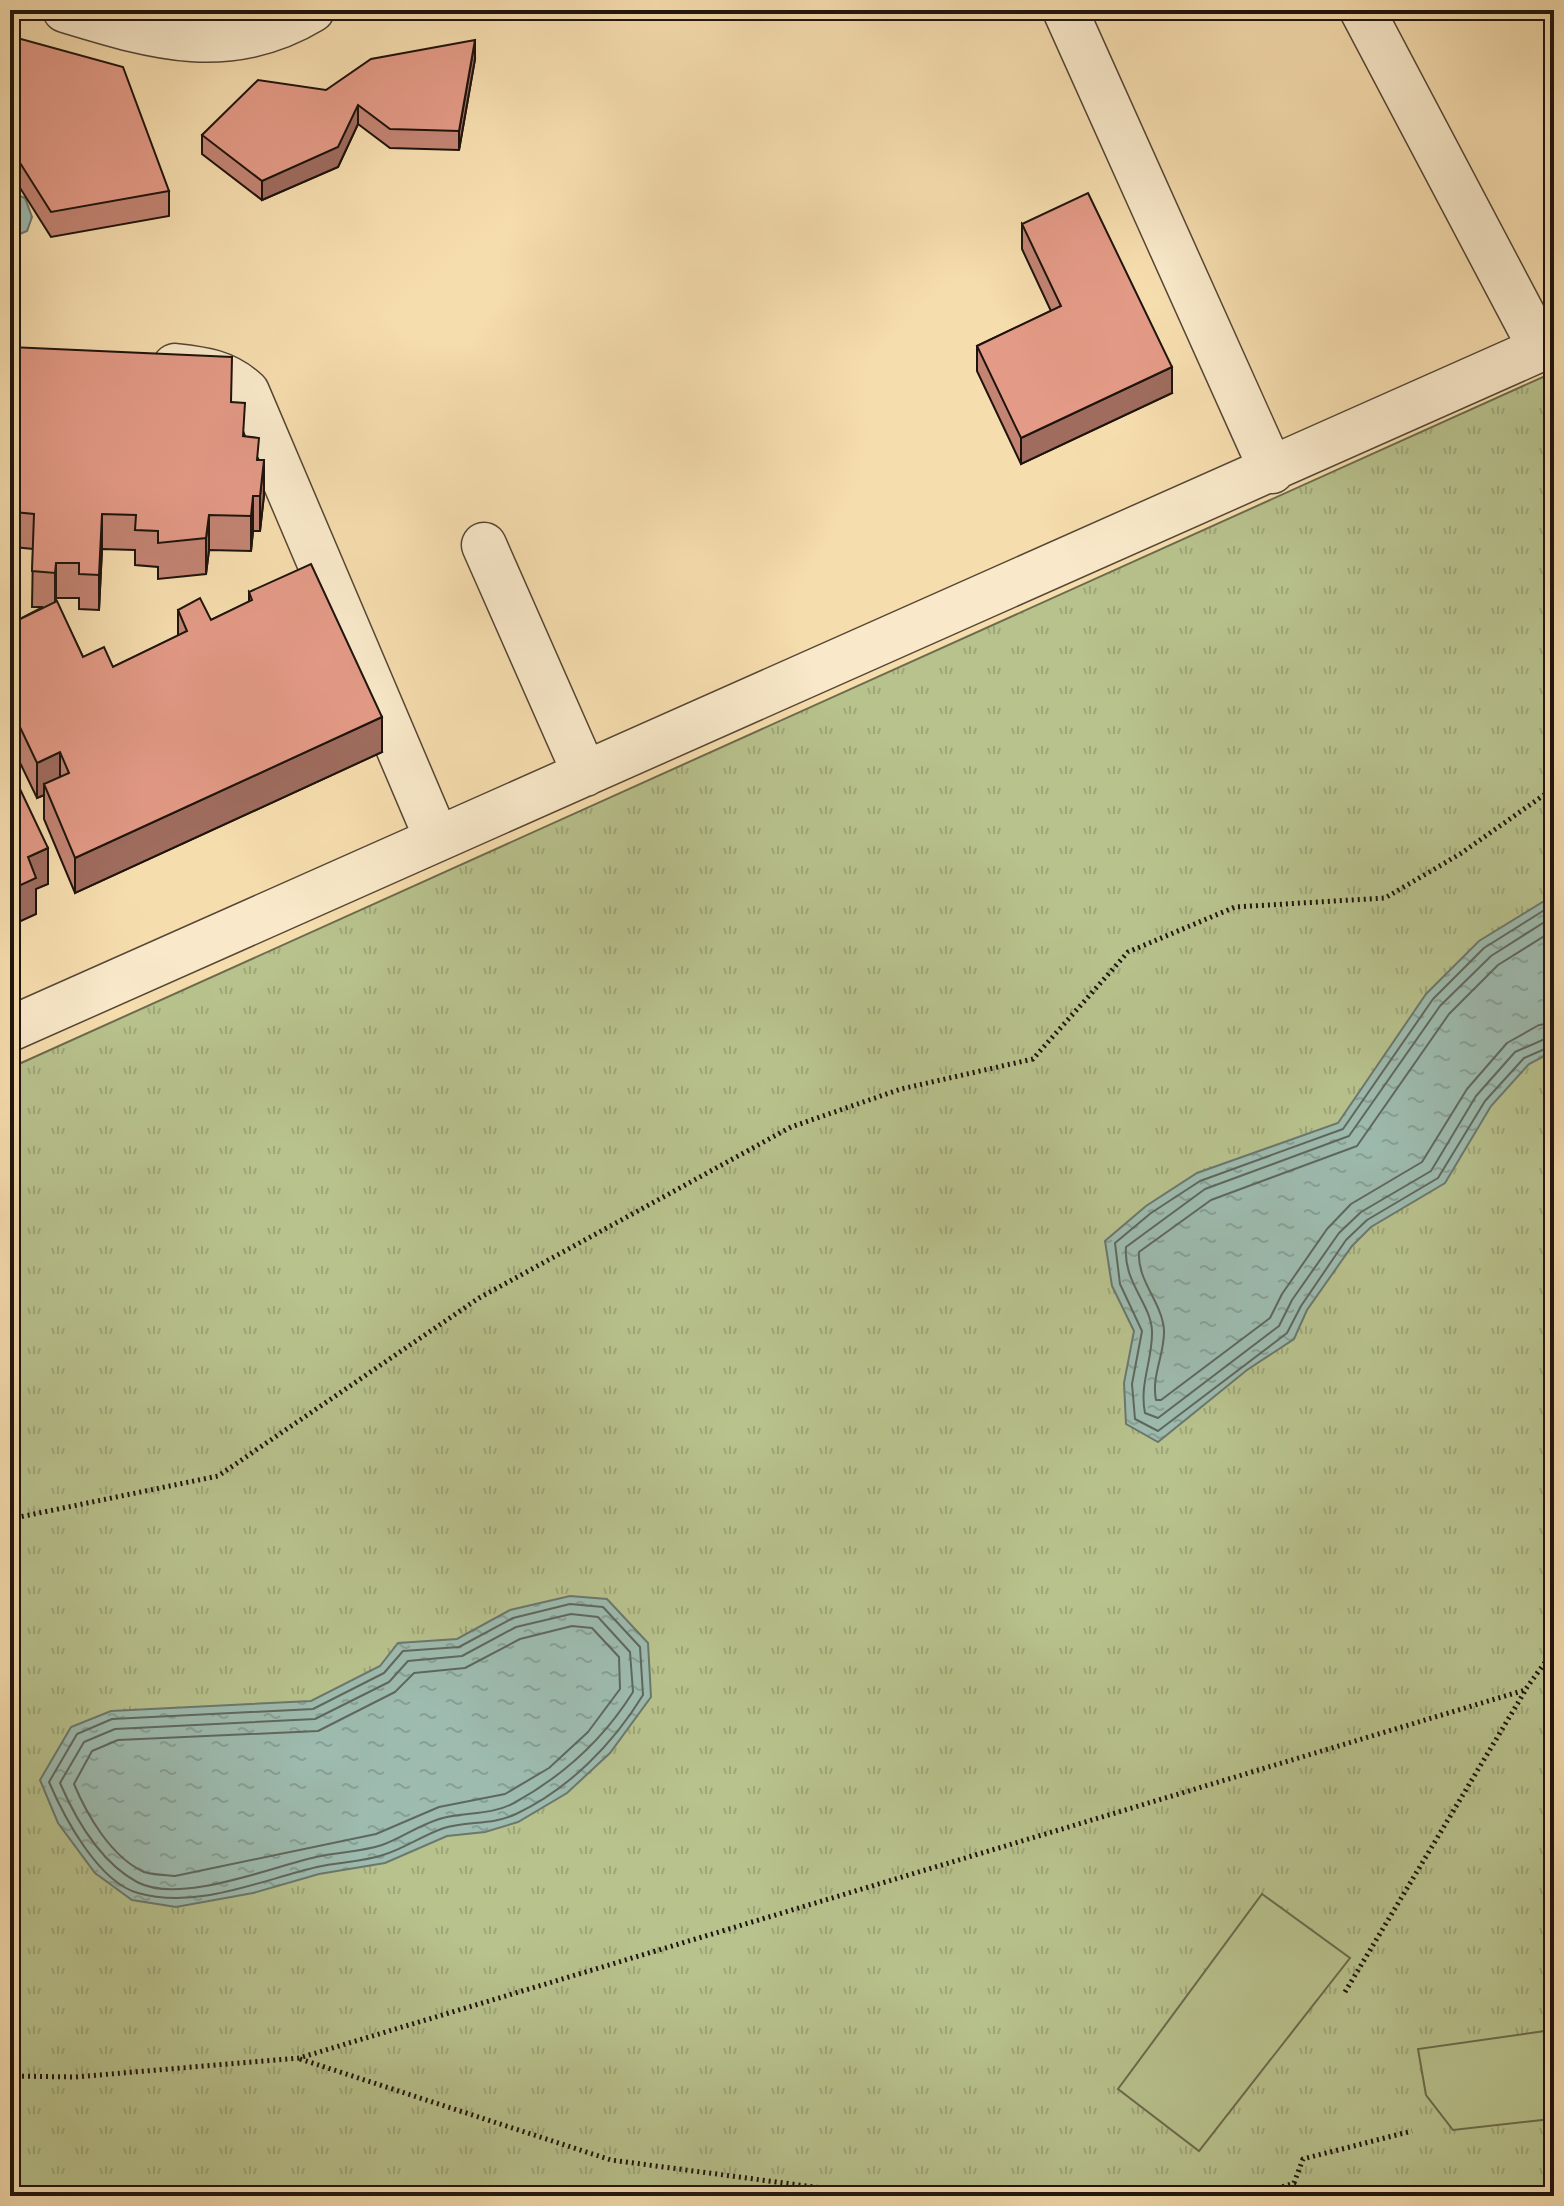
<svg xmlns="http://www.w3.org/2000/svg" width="1564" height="2206" font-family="'IM FELL French Canon',serif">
<defs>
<pattern id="grass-tufts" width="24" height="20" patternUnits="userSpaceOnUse" patternTransform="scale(2)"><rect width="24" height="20" fill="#b8c28d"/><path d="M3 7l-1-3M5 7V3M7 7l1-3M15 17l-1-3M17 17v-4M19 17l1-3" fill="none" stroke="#9ea678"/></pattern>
<pattern id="water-ripples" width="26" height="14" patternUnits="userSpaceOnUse" patternTransform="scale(2)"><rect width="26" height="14" fill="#9dbbaf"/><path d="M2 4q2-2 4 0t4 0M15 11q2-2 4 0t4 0" fill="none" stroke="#87a095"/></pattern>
</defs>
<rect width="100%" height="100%" fill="#f6ddae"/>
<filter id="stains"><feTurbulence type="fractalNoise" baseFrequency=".0025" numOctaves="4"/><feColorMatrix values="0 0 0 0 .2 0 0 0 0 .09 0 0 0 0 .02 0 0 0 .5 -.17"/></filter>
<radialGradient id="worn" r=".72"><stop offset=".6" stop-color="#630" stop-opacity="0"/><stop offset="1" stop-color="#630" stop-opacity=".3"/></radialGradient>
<!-- grass -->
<path fill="url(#grass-tufts)" stroke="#6c6b4d" stroke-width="2" d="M1554 372V2196H10V1068Z"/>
<!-- park -->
<path fill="#b8c28d" stroke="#6c6b4d" stroke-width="2" d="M1262 1894 1350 1958 1199 2151 1118 2089Z
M1552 2030 1551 2119 1453 2130 1426 2095 1418 2049Z"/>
<!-- water -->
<path fill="url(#water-ripples)" stroke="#6b786e" stroke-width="2" d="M11 192 25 198 32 217 27 231 10 238Z
M1554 895V1051L1529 1064 1491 1106 1445 1183 1371 1227 1352 1246 1307 1310 1294 1339 1247 1370 1158 1442 1126 1424 1124 1383 1134 1331 1112 1286 1105 1241 1146 1206 1197 1173 1338 1123 1426 994 1479 941Z
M570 1596 607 1599 648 1643 651 1697 610 1753 567 1793 518 1822 485 1832 447 1836 385 1863 319 1874 253 1893 176 1907 132 1900 95 1873 58 1823 40 1780 71 1727 111 1711 311 1701 380 1666 398 1643 457 1639 510 1610Z"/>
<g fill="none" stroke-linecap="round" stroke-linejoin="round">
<!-- shore -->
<path stroke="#5e685e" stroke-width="2" d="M1554 904 1484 948 1433 999 1343 1129 1200 1181 1151 1213 1115 1243 1120 1284 1142 1331 1132 1384 1135 1419 1158 1431 1287 1333 1301 1306 1346 1240 1367 1220 1438 1178 1485 1101 1524 1058 1554 1045
M1554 916 1491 956 1440 1006 1349 1136 1205 1189 1126 1247C1123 1282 1151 1304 1152 1331 1153 1359 1139 1384 1145 1413L1158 1418 1279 1326 1292 1300 1339 1233 1361 1212 1431 1171 1476 1096 1515 1052 1554 1035
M1554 930 1498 965 1449 1014 1357 1146 1211 1200 1139 1252C1137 1281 1162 1302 1164 1330 1165 1354 1151 1376 1156 1400H1161L1270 1318 1282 1294 1327 1229 1351 1204 1422 1162 1467 1089 1507 1043 1539 1025 1554 1023
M570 1604 603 1607 640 1647 643 1695C613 1744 569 1789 516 1814 493 1825 468 1821 444 1828 423 1835 404 1849 383 1855 362 1862 338 1862 317 1867 261 1880 197 1910 138 1893 98 1882 64 1817 49 1782L77 1734 112 1719 313 1709 384 1673 403 1651 459 1647 513 1618Z
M571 1614 598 1617 630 1652 633 1692C603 1740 563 1776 514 1803 492 1815 467 1812 443 1818 422 1823 402 1838 382 1845 361 1852 337 1852 316 1857 271 1867 180 1905 137 1882 100 1862 76 1820 60 1783L84 1742 115 1729 315 1719 389 1682 408 1661 462 1656 516 1627Z
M572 1626 592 1628 619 1657 620 1689 588 1732 549 1768 505 1794 439 1807 376 1834 175 1876C166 1875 153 1875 144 1872 111 1857 87 1815 74 1784L92 1751 118 1740 318 1731 395 1692 414 1673 465 1668 520 1639Z"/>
<defs>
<path id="minor" d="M65 10C151 36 228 61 312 10
M1065 10 1272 471
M1362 10 1541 349
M175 366C203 369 226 372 247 392L437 839
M484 545 585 774
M10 1029 1554 343"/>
</defs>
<!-- minor casing -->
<use href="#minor" stroke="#554635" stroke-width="47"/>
<!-- path -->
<path stroke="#1f140d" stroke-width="5" stroke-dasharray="2 4" stroke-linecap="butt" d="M10 1519 218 1476 479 1298 791 1127 901 1089 1033 1059 1128 952 1235 907 1385 898 1460 854 1554 788
M1345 1992 1525 1691
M300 2059 611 2160 882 2196
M10 2076 75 2077 299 2058 1525 1690 1554 1650
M1254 2196 1294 2183 1303 2159 1412 2131"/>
<!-- minor -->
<use href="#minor" stroke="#f9e9ca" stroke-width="44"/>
</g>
<!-- wall -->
<path fill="#c38473" stroke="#1f140d" stroke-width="2" d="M10 36 169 191V216L51 237 10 172Z
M475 59 459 150 390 148 358 124 338 167 262 200 202 154V135L326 90Z
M1022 224 1172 393 1021 464 977 371V346L1051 311 1022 249Z
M10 347 232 402 245 436 259 460 264 495 260 531H253L251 551 209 550 206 574 158 579V567L135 565V550L102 549 99 610 79 609V598H56V601L83 657 113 667 178 636V610L211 620 249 602V592L382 752 75 893 44 819V795L37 798 10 742V624L43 607H32L33 549 14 547V528L10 527Z"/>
<!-- shaded-wall -->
<path fill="#9f6c5e" stroke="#1f140d" stroke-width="2" d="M475 40V59L459 150V131Z
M358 105V124L338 167 262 200V181Z
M1172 367V393L1021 464V438Z
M264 460V495L260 531V496Z
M253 496V531L251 551V516Z
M102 514V549L99 610V575Z
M209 515V550L206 574V538Z
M56 563V598L55 608V573Z
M382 717V752L75 893V858Z
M60 752V788L44 784V795L37 798V763Z
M48 848V884L36 889V914L10 926V890L28 857Z"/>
<!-- building -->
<path fill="#e39a86" stroke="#1f140d" stroke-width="2" d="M10 36 123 67 169 191 51 212 10 147Z
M475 40 459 131 390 129 358 105 338 147 262 181 202 135 258 80 326 90 371 59Z
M1088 193 1172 367 1021 438 977 346 1061 306 1022 224Z
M10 347 232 357 231 402 245 403 243 436 259 438 257 460H264L260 496H253L251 516 209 515 206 538 158 543V531L135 530 136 515 102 514 99 575 79 574V563H56L55 573 32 571 34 514 14 512 16 492H10Z
M311 564 382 717 75 858 44 784 69 773 60 752 37 763 10 706V687L20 682 10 659V624L57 601 83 657 104 647 113 667 187 631 178 610 200 598 211 620 252 600 249 592Z
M10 768 48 848 28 857 36 878 10 890Z"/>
<!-- margin -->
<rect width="1564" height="2206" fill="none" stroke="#f6ddae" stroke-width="40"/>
<rect x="12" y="12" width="1540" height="2182" fill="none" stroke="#1f140d" stroke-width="4"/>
<rect x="20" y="20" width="1524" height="2166" fill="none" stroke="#1f140d" stroke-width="2"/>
<rect width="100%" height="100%" filter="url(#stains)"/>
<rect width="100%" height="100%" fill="url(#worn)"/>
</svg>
